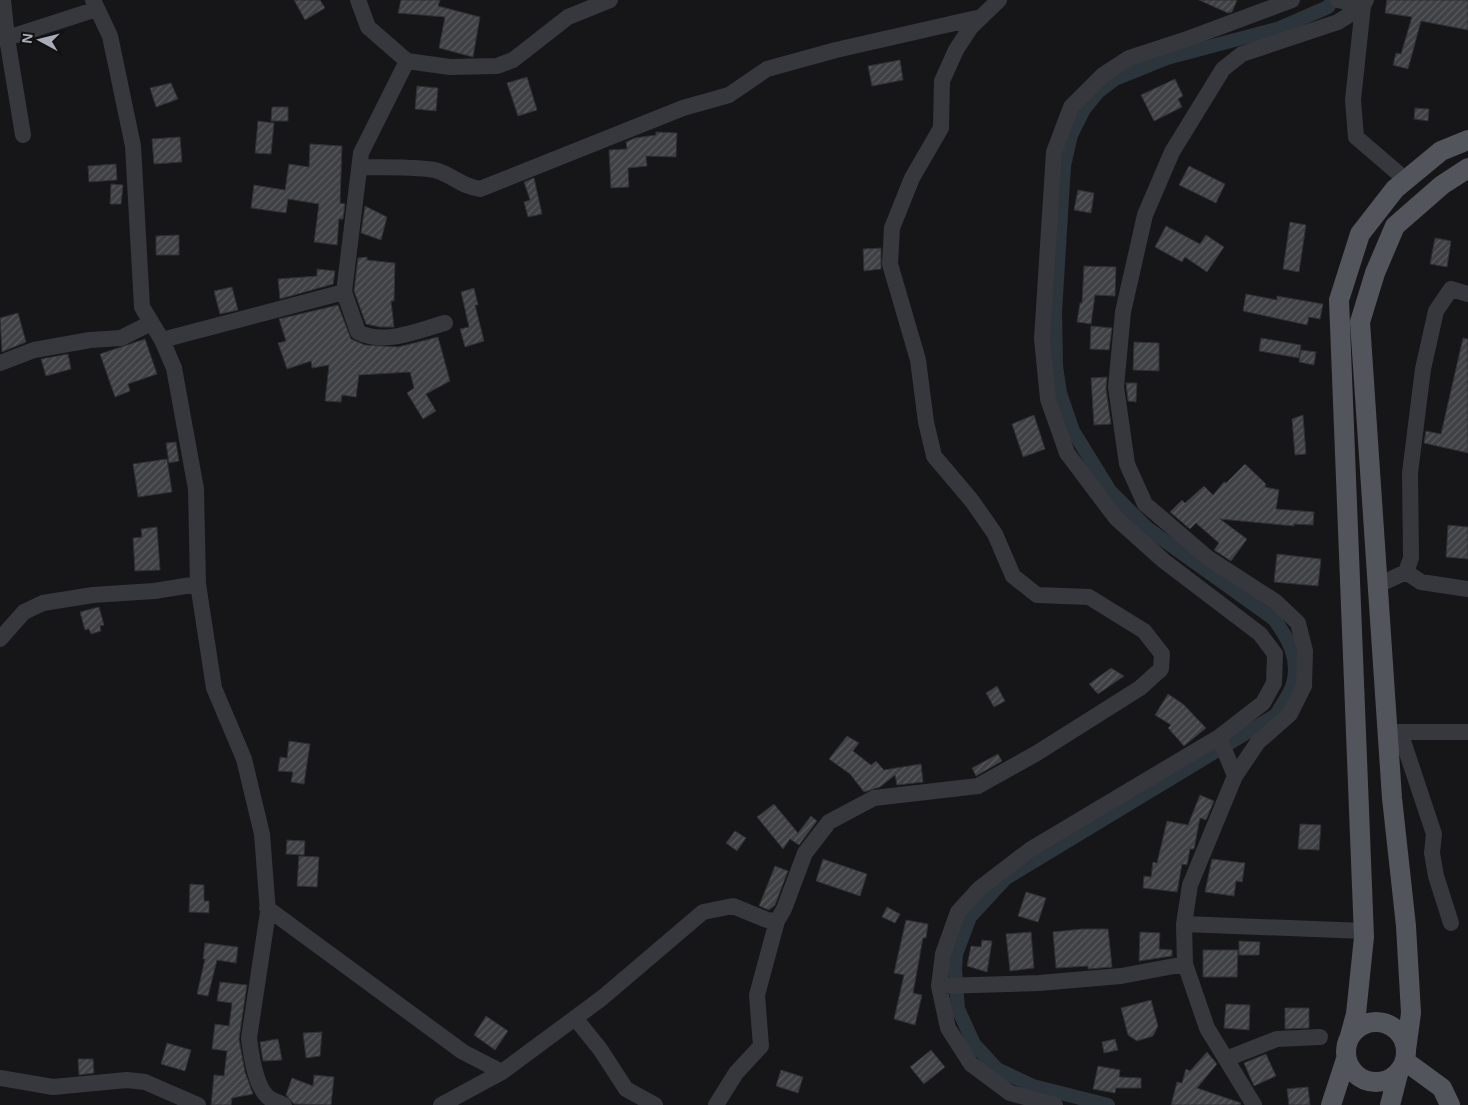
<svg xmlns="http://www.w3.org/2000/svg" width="1468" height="1105" font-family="Helvetica,sans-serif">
<defs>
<pattern id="building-hatch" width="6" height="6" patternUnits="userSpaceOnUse" patternTransform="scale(1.25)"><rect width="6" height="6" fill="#404145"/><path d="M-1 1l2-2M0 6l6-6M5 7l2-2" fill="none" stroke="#595a5e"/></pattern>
</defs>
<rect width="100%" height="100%" fill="#161618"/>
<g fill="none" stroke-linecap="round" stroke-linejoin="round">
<!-- canal -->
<path stroke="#2c353c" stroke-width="14" d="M1108 1105 1033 1086 997 1069 974 1044 958 1009 955 970 956 954 970 917 1006 878 1276 715C1281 706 1290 694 1293 684 1300 659 1288 638 1274 619L1147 528 1110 491 1073 431 1060 393 1056 366 1055 312 1064 166 1071 135 1084 109 1098 92 1115 79 1167 58 1280 28 1328 7 1333 0"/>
</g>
<!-- building -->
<path fill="url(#building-hatch)" stroke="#303034" d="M294 0H320L325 8 305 20Z
M401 0H440L438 6 480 17 473 57 439 48 445 17 398 13Z
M1199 0H1237L1232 12 1228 13Z
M1387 0H1468V30L1421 21 1408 69 1393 65 1396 53 1401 54 1412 17 1385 13Z
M900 60 903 80 872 86 868 66Z
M527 77 537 110 518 116 507 83Z
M1175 79 1183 96 1178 99 1182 107 1154 121 1141 95Z
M171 83 178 99 156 107 150 88Z
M417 86 438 88 436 111 415 109Z
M272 107H288V121H271Z
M1415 108 1429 109 1428 121 1414 119Z
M258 121 274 123 271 154 255 153Z
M656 132 677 133 676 157 646 156 647 166 628 168 629 187 611 188 609 150 627 149 626 142 635 138 656 135Z
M180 137 182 162 154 164 152 139Z
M310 144 342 146 340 203 345 204 343 219H339L337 245 314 242 319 204 288 199 286 213 251 208 254 185 285 190 289 164 309 167Z
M116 164 117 180 89 182 88 166Z
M1189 166 1225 184 1216 203 1179 185Z
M534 178 542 214 528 217 524 202 530 200 524 182Z
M111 184 123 185 121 204H110Z
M1078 190 1094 193 1091 213 1074 210Z
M365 206 387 217 381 240 361 233Z
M1290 222 1306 225 1299 272 1283 269Z
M1166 226 1200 244 1206 235 1224 247 1207 272 1185 257 1182 262 1155 247Z
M179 235V255H156V236Z
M1435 238 1451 241 1447 267 1430 264Z
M881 248V269L864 271 863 249Z
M367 257V260L395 263 394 301H391L394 327H380L366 324 354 291 358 258Z
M1084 266 1116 267 1115 296 1095 295 1091 324 1077 322 1080 303H1082Z
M317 269 335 271 333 284 280 299 278 279 317 276Z
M232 287 238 310 220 314 214 291Z
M474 288 478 305H475L484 341 465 347 460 329 469 327 461 292Z
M1246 294 1277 300V296L1323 304 1320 319 1309 317 1307 325 1243 311Z
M338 305 351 339 365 345 398 347 438 337 450 381 426 394 436 411 423 419 407 393 414 388 410 372 359 375 356 397 342 395 341 402 325 401 329 365 312 368 311 361 287 369 278 343 286 341 279 319Z
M18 313 26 342 2 352 0 318Z
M1091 326 1112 328 1109 350 1090 349Z
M1261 338 1301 345 1299 358 1259 351Z
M1463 338 1468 339V453L1424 443 1426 431 1441 434Z
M145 339 157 374 128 384 130 391 115 397 100 354Z
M1134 342 1159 343V371L1133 370Z
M1301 350 1316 352 1314 365 1299 362Z
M68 354 71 369 46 376 41 359Z
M1107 377 1106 388 1111 424 1094 425 1091 378Z
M1126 383H1137L1136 402 1128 401Z
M1034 415 1045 449 1023 457 1012 424Z
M1303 415 1306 454 1295 455 1292 419Z
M176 442 179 461 169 463 166 443Z
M167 459 172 492 138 497 133 464Z
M1245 464 1266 484 1265 487 1279 490 1276 509 1314 512 1313 525 1294 524V526L1220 519 1247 539 1231 561 1214 550 1219 543 1196 523 1190 529 1170 512 1182 500 1185 503 1204 486 1213 495 1224 482 1226 483Z
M1448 525 1468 527V559L1446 557Z
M157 527 160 570 135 571 133 538 142 537 141 529Z
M1277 554 1321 559 1318 586 1274 582Z
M99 607 104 625 100 626 101 631 91 634 89 629 85 630 80 612Z
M1111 668 1124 676 1098 694 1089 684Z
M997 686 1005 701 994 707 986 693Z
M1168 694 1183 704 1206 728 1184 746 1168 728 1171 725 1155 715Z
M847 736 859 743 853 751 871 765 876 761 884 770 921 764 923 782 897 785 895 775 880 787 864 792 850 774 829 759Z
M289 741 310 744 304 784 291 782 293 772 278 771 280 757 287 758Z
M998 754 1002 761 976 776 972 768Z
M1200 795 1214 801 1206 820 1200 818 1194 849H1190L1187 865 1182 864 1177 892 1143 888 1144 876 1151 877 1153 862 1157 863 1167 821 1188 825Z
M774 804 798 833 811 816 817 821 799 845 790 839 783 849 757 817Z
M1300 824 1321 825 1319 850 1298 849Z
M735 831 746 838 737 851 726 843Z
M287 840 305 841 304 855 286 854Z
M299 856 319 857 317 887 297 886Z
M823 859 867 874 860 896 816 881Z
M1212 859 1245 863 1242 882 1236 881 1234 896 1205 892Z
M775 866 788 871 775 905 769 910 759 906Z
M190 884 204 885V901H209V913L189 912Z
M1026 892 1046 898 1038 922 1018 916Z
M887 907 900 914 895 923 882 917Z
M906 920 928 924 926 938H923L913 993 922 995 915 1025 894 1019 904 975 894 973Z
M1082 929H1108L1112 967 1088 969V966L1056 968 1053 932Z
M1031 932 1034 968 1010 971 1006 934Z
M1140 932 1160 933 1159 949 1172 950V956L1139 961Z
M982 940 992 941 987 972 967 966 971 946 981 947Z
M1239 941 1260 942 1259 955H1239Z
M205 943 238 947 236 963 217 960 208 996 197 994 205 959H203Z
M1203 950H1238L1237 977H1203Z
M220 982 247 985 239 1039 245 1072 253 1094 232 1098 231 1105H211L214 1075 224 1076 227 1051 212 1049 215 1024 229 1026 232 1003 217 1001Z
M1151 1000 1158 1026 1153 1036 1137 1041 1128 1035 1121 1008Z
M1226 1004 1250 1005 1249 1030 1224 1028Z
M1285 1008H1309V1028L1285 1029Z
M486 1016 508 1031 495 1050 474 1035Z
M322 1032 320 1056 306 1058 303 1033Z
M278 1039 282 1060 263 1061 260 1042Z
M1115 1039 1118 1050 1104 1053 1102 1042Z
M167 1043 191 1050 185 1071 161 1064Z
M931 1050 945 1067 924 1084 910 1067Z
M1207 1052 1217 1064 1197 1088 1241 1103 1240 1105H1171L1177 1082 1182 1083 1186 1069 1190 1071Z
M1266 1054 1276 1076 1254 1086 1244 1063Z
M78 1059H93L94 1073 79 1075Z
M1098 1066 1120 1070 1119 1077 1141 1078V1088H1116L1115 1093 1093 1089Z
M781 1070 803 1077 798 1093 776 1086Z
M314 1075 334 1077 331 1105 294 1104 286 1095 292 1078 313 1086Z
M1308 1087 1310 1105H1289L1287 1089Z"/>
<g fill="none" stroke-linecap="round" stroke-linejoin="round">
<!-- minor -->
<path stroke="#37383d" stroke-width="16" d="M3 0 7 38
M93 0 110 36 133 146 142 307 162 340 174 368 196 489 198 584 214 688 244 759 262 834 268 912 249 1038C251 1054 255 1087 269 1098 274 1101 280 1103 284 1105
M358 0 368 27 407 61 450 67 497 66 513 60 568 17 610 0
M1338 0 1363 6 1353 100 1356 137 1406 180
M23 135 7 38 97 9
M360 167C378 168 422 166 438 171 453 176 463 187 480 189L683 108 729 95 767 69 836 50 981 17
M344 292 358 332C385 346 418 330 445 323
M162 340 344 292 361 153 407 61
M0 363 34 350 90 340 121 338 151 323
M1406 572 1421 582 1468 589
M1378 585 1406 572 1411 558 1410 473 1423 369 1436 311 1451 289 1468 294
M0 639 24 612 43 603 93 595 154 591 198 584
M1390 732H1468
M1400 732 1434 834 1432 853 1436 876 1451 923
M1219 737 1235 776
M267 908 463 1052 502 1072
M1184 924 1364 931
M939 986 1039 983 1121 976 1185 964
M575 1018 600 1049 626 1089 655 1105
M1226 1059 1277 1039 1320 1037
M0 1078 53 1087 127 1080 145 1082 198 1105
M441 1105 502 1072 602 998 703 912 733 906 767 920 777 921 784 909 805 853 829 822 874 798 978 786 1037 753 1140 688 1161 669 1162 654 1144 631 1089 597 1037 595 1013 576 995 534 972 501 934 456 926 422 918 360 890 264 892 228 912 178 941 128 942 81 956 50 971 27 999 0
M716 1105 736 1073 761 1046 757 995 777 921
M1055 1105 1010 1093 971 1064 948 1028 939 986 943 954 958 912 980 888 1031 849 1219 737 1263 703 1274 683 1275 654 1260 634 1164 561 1116 518 1067 453 1048 399 1042 339 1054 152 1071 107 1103 75 1129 58 1190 38 1292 0
M1254 1105 1207 1028 1185 964 1184 924 1190 885 1235 776 1258 742 1290 714 1304 686 1305 651 1298 623 1276 602 1208 558 1145 504 1127 464 1116 387 1123 312 1145 215 1172 152 1223 69 1242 54 1338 22 1363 6 1366 0"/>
<!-- major -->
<path stroke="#53555c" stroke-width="20" d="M1346 1052a30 30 0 1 1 60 0a30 30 0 1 1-60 0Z
M1350 1036 1356 1014 1364 937 1339 300 1360 234 1395 189 1441 151 1468 140
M1406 1050 1411 1013 1406 926 1392 798 1360 322 1375 273 1395 226 1442 185 1468 168
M1405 1061 1442 1088 1450 1105
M1331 1105 1346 1059
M1390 1105 1398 1074"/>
</g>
<!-- north arrow -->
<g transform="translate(40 40) rotate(277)" stroke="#111113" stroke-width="4" paint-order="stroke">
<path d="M0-4L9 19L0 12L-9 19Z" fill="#a8adb8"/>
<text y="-8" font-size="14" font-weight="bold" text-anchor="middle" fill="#a8adb8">N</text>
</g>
</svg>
